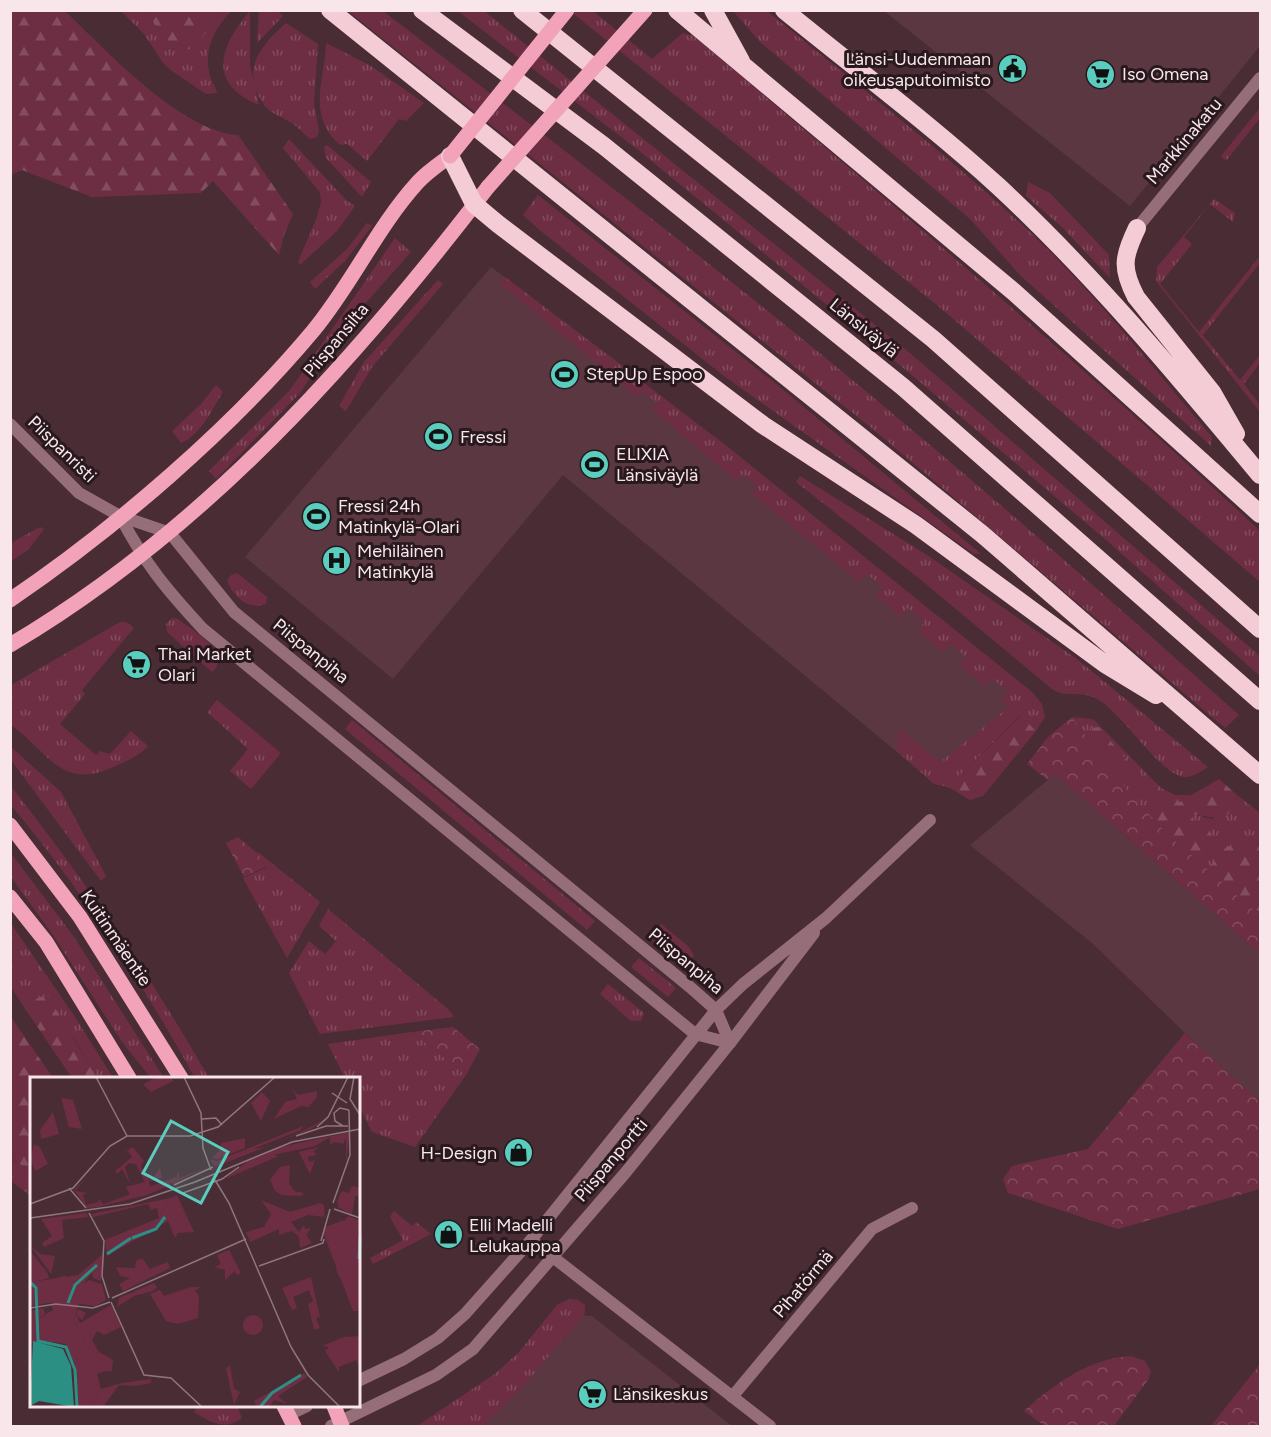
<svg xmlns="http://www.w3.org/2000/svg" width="1271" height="1437" font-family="Figtree,sans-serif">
<defs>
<pattern id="grass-tufts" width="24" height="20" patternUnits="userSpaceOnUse" patternTransform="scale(1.5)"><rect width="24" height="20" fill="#6d2e44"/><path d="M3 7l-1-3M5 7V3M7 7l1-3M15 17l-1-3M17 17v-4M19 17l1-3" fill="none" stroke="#834c5f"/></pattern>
<pattern id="forest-firs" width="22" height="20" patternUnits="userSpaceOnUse" patternTransform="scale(1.5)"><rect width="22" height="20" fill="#6d2e44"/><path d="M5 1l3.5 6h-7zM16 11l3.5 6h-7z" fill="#834c5f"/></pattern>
<pattern id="park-crowns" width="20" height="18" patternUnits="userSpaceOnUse" patternTransform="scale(1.5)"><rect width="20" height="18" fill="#6d2e44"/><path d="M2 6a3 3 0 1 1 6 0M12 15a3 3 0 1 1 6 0" fill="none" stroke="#834c5f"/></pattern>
</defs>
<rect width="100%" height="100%" fill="#4a2c35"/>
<!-- built -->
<path fill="#5b3742" d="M884 11H1260V46L1130 206Z
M491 267 623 366 1032 706 926 776 563 475 393 679 245 557Z
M1055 774 1260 954V1102L1185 1033 1092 943 970 845Z
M572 1314 592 1316 732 1426H476Z"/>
<!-- grass -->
<path fill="url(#grass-tufts)" d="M121 11H148L156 26 174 49 194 47 223 11H231C214 29 203 50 210 76 212 82 216 87 217 93L206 94 172 71 163 63 144 34Z
M250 11V65L259 105C207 83 219 47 250 11Z
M259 11H278L283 16 257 43Z
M348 11H383C553 141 722 271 886 408 1006 508 1123 611 1239 715L1225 728 874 430Z
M458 11H484L910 353 1260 656V676L1106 540 888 355 638 150Z
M570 11H593L652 59 683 33 694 36C885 198 1077 360 1260 531V582L937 305Z
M733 11H767C856 84 947 154 1031 233 1097 296 1153 368 1212 437L1211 446 1021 276 970 219 761 43Z
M286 23 318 44 314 103 319 131 317 137 310 139C304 134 299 128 292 123 284 118 271 114 265 106 239 71 260 46 286 23Z
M326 43 371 66 424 103 406 121 399 119 367 161 347 144 340 145C306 116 325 79 326 43Z
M1260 108V118L1226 161 1221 156Z
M289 139 346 200 355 206 337 231 300 265 298 262 317 217 321 202 320 192 283 148Z
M327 145 371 182 362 197 326 158 324 147Z
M1028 182 1050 193 1109 255 1110 278 1061 226 1026 196Z
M538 195 770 379 981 554H974L724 376 542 232 523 215Z
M1214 199 1235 213 1233 222 1210 204 1184 237 1192 244 1160 284 1199 332 1260 256V263L1203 335 1240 380 1260 355V363L1244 384 1260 405V412L1156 281 1157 267Z
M367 223 372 226 346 260 315 289 310 282 347 249Z
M395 238 411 252 339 333 300 393 216 479 209 471 290 390Z
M505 277 728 447 1032 692 1042 704 1045 717 1036 731 1020 716 948 787 934 784 897 751 899 728 940 762 1009 707 1001 700 1008 692 992 678 985 686 960 666 966 657 950 643 943 652 918 631 924 622 908 608 901 617 876 596 883 587 867 574 859 582 751 493 758 488 743 474 737 481 651 409 658 404 643 391 637 397 500 284Z
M438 280 443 284 372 367 346 411 339 406 364 362Z
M216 385 223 392C212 409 201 435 181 443L172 431 201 404Z
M800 476 927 555 1077 659 1208 767C1202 771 1194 776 1187 777 1161 779 1121 708 1093 697 1079 691 1065 698 1052 689L921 580 796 482Z
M40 527 44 529 28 550 11 561V543Z
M237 573 267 597 266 604C247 610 235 598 227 581L231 575Z
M172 618 178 619C192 630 234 653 212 672L167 632 166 624Z
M120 622H126L134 628 82 690 85 694 60 724 96 755 100 751 110 754 131 731 148 746C139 756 127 761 113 767 61 791 48 751 11 725V685Z
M217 700 281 753 251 789 230 771 248 749 207 712Z
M1072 717 1093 719 1161 788 1175 795H1194L1180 802 1165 794 1154 808 1206 826 1195 822 1191 814 1212 819 1236 806 1237 795 1260 813V847L1237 841 1217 878 1183 865Z
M352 720 595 921 587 930 345 729Z
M11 747 61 792 106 876 101 881 11 760Z
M10 785C84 879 150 975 209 1078H195C142 982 81 889 11 805Z
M10 852 74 937 164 1078H151L122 1042 53 935 11 877Z
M258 852 320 902 287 958 243 878 267 867 255 855Z
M328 909 449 1010 454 1017 320 1034 289 973 309 941 325 954 336 941 319 926Z
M10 922 77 1020 113 1078H97L73 1037 32 1000 24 1007 11 987Z
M661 924 688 946 694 955 692 962 685 968 651 939Z
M639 958 676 988 668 997 631 967Z
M608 984 644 1013 641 1021H631L600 994Z
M412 1032 466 1075 415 1147 372 1132 359 1106 358 1078H345L328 1044Z
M10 1158 31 1172V1196L11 1181Z
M394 1211 412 1226 416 1222 431 1234 373 1264 370 1258 403 1240 390 1217Z
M569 1299 578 1300 585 1305V1313L525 1384 483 1426H417L496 1373 519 1352 557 1305Z
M198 1406H237L242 1418C225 1431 210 1422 194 1412Z"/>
<!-- forest -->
<path fill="url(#forest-firs)" d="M11 10 65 11C105 49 181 132 238 135L293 214 284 235 279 255 213 181 201 193 92 197 22 170 11 175Z
M148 11H223C216 18 199 44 193 47 169 61 156 27 148 11Z
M1021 716 1036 731 983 796 970 800 948 787Z
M1099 727 1129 763 1159 789 1154 797 1122 777 1111 756 1098 747 1091 736V728Z
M1219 779 1237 795 1236 806 1223 819 1191 814 1195 822C1216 830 1219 845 1204 862L1193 857 1153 822 1154 808 1165 793 1180 802Z
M1237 841 1260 847V921L1217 878 1211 865 1218 853Z
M47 995 97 1078H72L24 1007 32 1000Z
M11 1017 53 1078H32L31 1172 11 1158Z"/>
<!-- park -->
<path fill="url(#park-crowns)" d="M1072 717 1126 789 1165 832 1260 916V954L1055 774 1048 780 1027 764 1049 736Z
M238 837 257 853 267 866 244 877 226 843Z
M453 1027 480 1049 466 1075 412 1032Z
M1185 1033 1260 1102V1189L1118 1229 1008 1193 1003 1179 1012 1166 1088 1149Z
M1131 1356 1145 1361 1151 1371 1148 1380 1114 1426H1045L1024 1411C1054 1384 1090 1358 1131 1356Z
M1260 1364V1426H1211Z"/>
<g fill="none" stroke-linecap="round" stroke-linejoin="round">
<!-- minor -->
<path stroke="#956e79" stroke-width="12" d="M1137 228 1260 78
M10 424 79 493 120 516
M716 1010 743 984 826 918 930 820
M730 1043 814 933
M531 1240 770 1426
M732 1397 872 1229 912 1208"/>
<!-- tertiary -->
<path stroke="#956e79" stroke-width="12" d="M120 516 170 533 234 612 690 987 716 1010 730 1043
M120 516C145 564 167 590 203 629L695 1034 730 1043
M358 1381 404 1359 438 1338 465 1314 531 1240 716 1010
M288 1415 307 1406
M331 1426 436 1375 473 1349 626 1172 730 1043"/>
<!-- primary -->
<path stroke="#f2a3ba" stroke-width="15" d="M10 600C116 528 231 429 313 331 352 284 377 227 418 182 427 172 439 164 450 156
M10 645C203 531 353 363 488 187
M10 825 80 917 181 1078
M10 897 46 942 129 1078
M284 1406 294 1426
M334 1406 342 1426"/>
<!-- motorway -->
<path stroke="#f3ccd6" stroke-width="18" d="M330 10 982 534 1260 775
M422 10 604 146 903 387 1260 701
M522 10 933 339 1260 629
M677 10 1014 292 1260 514
M713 10 741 61
M784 10C855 68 930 124 998 186 1093 274 1177 375 1260 475
M450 156 474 204 498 224 763 425 916 525 1105 664 1156 695
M1137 228C1123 257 1121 268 1136 297L1212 392 1236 434"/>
<!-- primary-bridge -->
<path stroke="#f2a3ba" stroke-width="15" d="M450 156 567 10
M488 187 645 10"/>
</g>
<!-- icons -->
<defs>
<symbol id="civic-disc" viewBox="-11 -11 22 22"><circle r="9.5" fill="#59cebe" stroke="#27191d"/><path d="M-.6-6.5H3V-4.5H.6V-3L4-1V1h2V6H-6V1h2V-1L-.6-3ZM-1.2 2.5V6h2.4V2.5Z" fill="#111"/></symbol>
<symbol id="supermarket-disc" viewBox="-11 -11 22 22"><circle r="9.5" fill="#59cebe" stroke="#27191d"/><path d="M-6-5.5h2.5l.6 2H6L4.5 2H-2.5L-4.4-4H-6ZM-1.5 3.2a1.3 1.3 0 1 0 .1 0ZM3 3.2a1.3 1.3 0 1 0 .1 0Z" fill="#111"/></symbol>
<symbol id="stadium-disc" viewBox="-11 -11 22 22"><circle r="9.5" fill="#59cebe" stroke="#27191d"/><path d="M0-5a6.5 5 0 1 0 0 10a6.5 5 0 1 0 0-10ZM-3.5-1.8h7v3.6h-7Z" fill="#111"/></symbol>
<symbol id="hospital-disc" viewBox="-11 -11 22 22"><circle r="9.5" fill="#59cebe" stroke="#27191d"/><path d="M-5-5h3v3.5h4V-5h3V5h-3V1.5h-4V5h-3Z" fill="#111"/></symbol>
<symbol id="shop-disc" viewBox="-11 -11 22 22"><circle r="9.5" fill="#59cebe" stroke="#27191d"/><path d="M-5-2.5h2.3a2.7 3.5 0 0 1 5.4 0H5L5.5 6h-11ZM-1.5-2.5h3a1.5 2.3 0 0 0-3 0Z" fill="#111"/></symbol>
</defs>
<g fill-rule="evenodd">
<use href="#civic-disc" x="996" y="52" width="33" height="33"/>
<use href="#supermarket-disc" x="1084" y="58" width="33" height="33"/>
<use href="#stadium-disc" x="548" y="358" width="33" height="33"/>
<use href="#stadium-disc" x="422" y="420" width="33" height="33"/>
<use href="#stadium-disc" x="578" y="448" width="33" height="33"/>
<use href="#stadium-disc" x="300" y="500" width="33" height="33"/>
<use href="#hospital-disc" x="320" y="544" width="33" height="33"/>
<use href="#supermarket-disc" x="120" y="648" width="33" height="33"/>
<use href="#shop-disc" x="502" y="1136" width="33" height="33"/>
<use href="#shop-disc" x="432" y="1218" width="33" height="33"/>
<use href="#supermarket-disc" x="576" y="1378" width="33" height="33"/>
</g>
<g text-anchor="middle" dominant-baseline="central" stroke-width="6" stroke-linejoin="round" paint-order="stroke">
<!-- poi labels -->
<g font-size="18" fill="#f9e6eb" stroke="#27191d" text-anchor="start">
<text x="991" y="59" text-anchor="end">Länsi-Uudenmaan<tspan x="991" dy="21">oikeusaputoimisto</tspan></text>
<text x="1122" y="74">Iso Omena</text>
<text x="586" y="374">StepUp Espoo</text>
<text x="460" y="437">Fressi</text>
<text x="616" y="454">ELIXIA<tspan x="616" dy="21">Länsiväylä</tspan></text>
<text x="338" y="506">Fressi 24h<tspan x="338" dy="21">Matinkylä-Olari</tspan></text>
<text x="357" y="551">Mehiläinen<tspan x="357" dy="21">Matinkylä</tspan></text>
<text x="158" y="654">Thai Market<tspan x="158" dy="21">Olari</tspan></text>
<text x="497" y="1153" text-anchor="end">H-Design</text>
<text x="469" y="1225">Elli Madelli<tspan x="469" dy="21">Lelukauppa</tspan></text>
<text x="613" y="1394">Länsikeskus</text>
</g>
<!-- street labels -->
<g font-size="18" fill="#f9e6eb" stroke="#27191d">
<text transform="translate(1184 141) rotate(-50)">Markkinakatu</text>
<text transform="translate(864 328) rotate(39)">Länsiväylä</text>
<text transform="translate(336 340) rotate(-50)">Piispansilta</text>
<text transform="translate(62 449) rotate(44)">Piispanristi</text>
<text transform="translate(311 651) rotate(39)">Piispanpiha</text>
<text transform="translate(116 938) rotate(56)">Kuitinmäentie</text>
<text transform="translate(686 961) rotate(40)">Piispanpiha</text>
<text transform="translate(611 1160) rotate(-50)">Piispanportti</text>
<text transform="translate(803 1284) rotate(-50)">Pihatörmä</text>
</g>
</g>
<!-- overview -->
<g transform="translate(30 1077)">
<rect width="330" height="330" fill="#4a2c35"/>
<path d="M232 15 240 24 231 44 221 26ZM297 41 281 52 185 90 181 85 180 82 187 84 273 49 271 53 223 72 236 70 267 57ZM320 55 316 86V61L313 67 304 65 300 68V60L285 69 243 78 249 79 195 102 217 85 251 70ZM177 90 142 107 140 104V108L117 118 68 130 57 131 44 113 58 99 45 114 57 116 53 118 56 128 69 125 67 121 74 127 146 100V105L147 97 149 95V101Z" fill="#6d2e44"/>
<path d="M263 12 268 18 287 14V20L279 30 271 29 244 42 255 25 267 22ZM31 21 43 23 52 52 39 50ZM23 35 29 57 11 62 10 53ZM215 61V71L188 82 182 81 191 72V66ZM4 67 10 70 18 87 5 94 0 82ZM289 70 283 74 287 78 278 80 279 85 285 83 280 97 269 75ZM260 88 259 106 264 114 274 116 271 119 252 118 245 114 240 103 250 90ZM140 121 129 141 127 131 121 133 118 127 63 140 61 137ZM56 136 59 140 32 143 34 161 14 170 12 166 22 159 11 142ZM0 168 10 177 25 179 21 197ZM73 177 71 204 63 201 62 195 54 207 59 203 72 207 76 223 65 229 29 224 1 229 0 201 8 204 48 198ZM112 181 120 192 138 185 140 191 93 214 89 207 100 201 90 199 86 190 105 191 106 184ZM124 206 127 210 123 214 104 219 87 230 89 221ZM161 210H170L165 214 169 219 168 241 148 247 136 244 120 217 130 213 134 219ZM81 228 91 250 74 258 67 254 62 263 69 275 83 283 82 294 65 295 59 290V274L44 242 48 232 56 236 52 243 46 237 50 246ZM13 231 15 237 6 243V263L18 270 3 264 0 274V234ZM330 259V291L326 283 309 290V295L295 274 299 270 292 269 314 260ZM121 302V306L106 309 89 308 73 330H61L71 312 92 306Z" fill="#6d2e44"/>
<path d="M36 198 34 205 57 200 44 242 59 274V290L73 295 67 297 71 312 61 330H48L45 287 35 267 8 263V242L23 233 20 222 24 209 21 203Z" fill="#6d2e44"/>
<path d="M127 0H142L143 4 121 15 113 7ZM103 70 114 84 111 89 120 104 130 91 132 101 119 105 121 110 146 100 147 103 87 122 100 118 96 110 115 105 106 87 99 86 95 90 100 107 92 92 87 97 85 94 102 80 97 73 94 76ZM322 109 330 111V119H325L322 138 308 130 307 124 312 114 319 116ZM147 118 164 155 148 156 145 161 138 144 77 179 75 163 129 141 140 121ZM231 123 260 135 290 126 294 128 295 140 278 138 261 145 269 155 274 148 275 152 281 151 276 158 282 166 270 171 269 160 262 154 249 158V152L220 165 216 155 234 150 241 137ZM318 139 330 143 328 234H323L294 158 295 150 312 144 307 141 314 144ZM199 173 211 196 207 198 205 194 195 203V193L184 190 191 187 187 178ZM281 200 290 240 286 241 290 251 284 253 278 227 283 224 279 213 263 220 267 231 262 233 252 211ZM213 248a10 10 0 1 1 20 0a10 10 0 1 1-20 0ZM200 289 204 312 210 315 204 328 196 291ZM274 296 277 300 248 319 257 327 244 323 239 330H227L224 324Z" fill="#6d2e44"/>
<path d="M0 174 17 195 19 201 8 204 0 201Z" fill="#6d2e44"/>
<path d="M307 147 310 155 320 150 328 167 317 172 310 155 296 162 295 155ZM325 185 327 192 322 193 327 198 330 216 320 220 306 193Z" fill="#6d2e44"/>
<path d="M3 264 33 272 41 289 44 330 9 324 0 329Z" fill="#2c8f83"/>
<path fill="none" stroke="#2c8f83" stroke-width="3" d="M102 161 126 152 135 140M77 177 101 161M329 182 330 159M0 205 6 211 8 264 36 270 45 293 47 330M38 226 45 208 67 188M230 330 242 316 271 298"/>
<path fill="none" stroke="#90767e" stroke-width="1.5" d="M66 0 97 59M154 0 171 36 173 71 181 93M324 0 320 22 330 38M302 16 317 26M172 42 186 41 192 48M313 49 305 44 304 36 310 31 319 33M287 50 298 40 318 0M266 59 296 49H318M185 103 199 126 261 270 278 298 310 330M144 108 183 90M39 111 56 131M153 116 192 102 209 90M303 126 320 78 319 33M0 127 43 111 80 69 97 59H160L188 50 245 0M304 132 330 141M59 136 74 164 72 199 79 221M0 141 100 127 165 105 262 65 330 52M291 164 300 132M229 189 293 166 294 162M82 221 216 162M81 225 114 298 141 301 172 330M0 231 26 227 63 231 80 225"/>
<path fill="#59cebe" fill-opacity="0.15" stroke="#59cebe" stroke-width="3" d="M141 44 198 75 171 126 113 96Z"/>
<rect width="330" height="330" fill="none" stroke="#f9e6eb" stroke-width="3"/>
</g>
<!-- border -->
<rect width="1271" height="1437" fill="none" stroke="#f9e6eb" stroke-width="24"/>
</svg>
